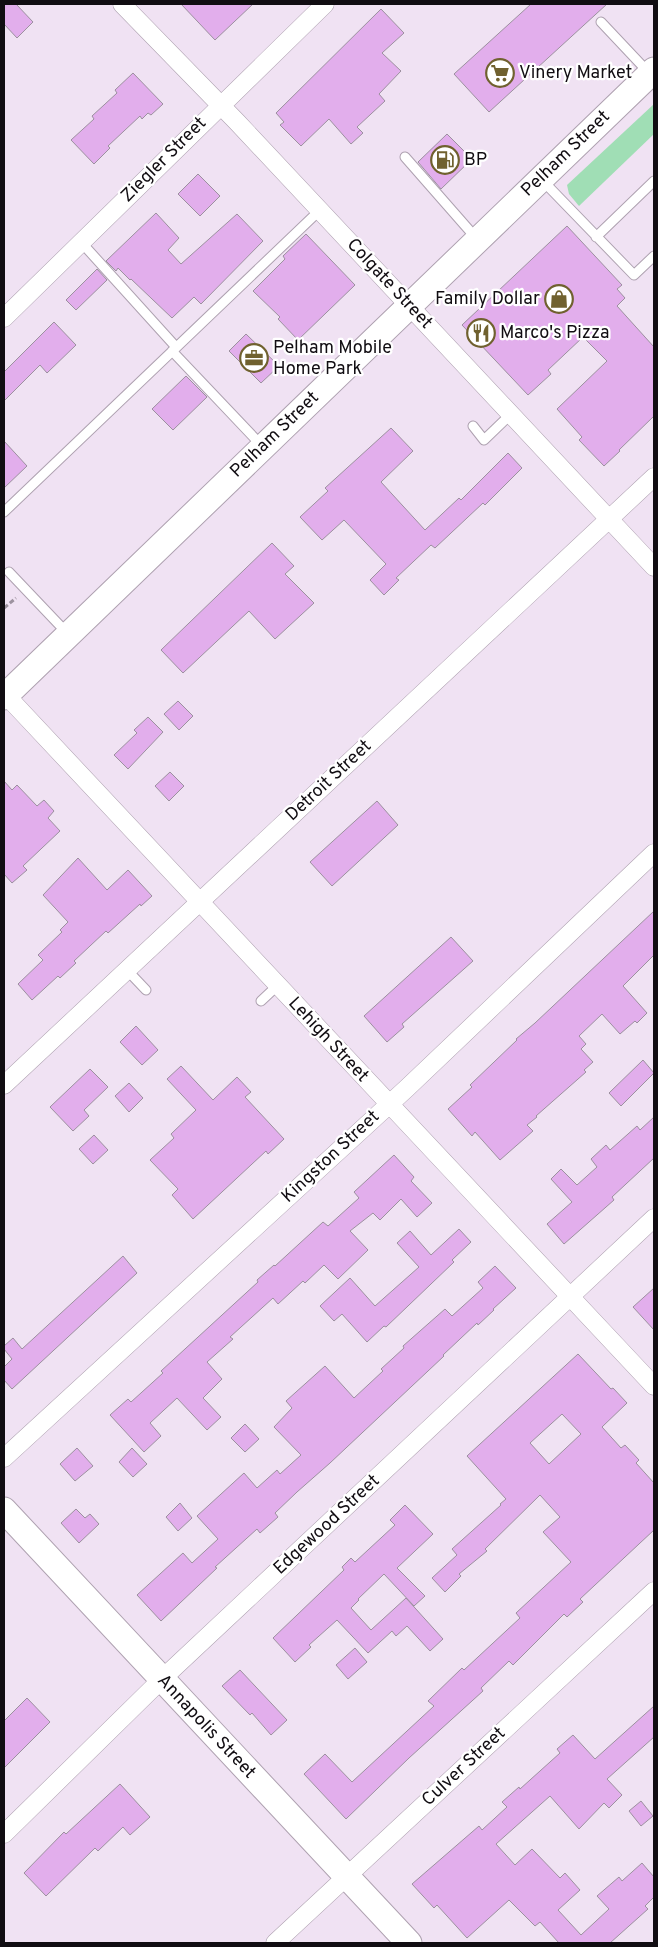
<svg xmlns="http://www.w3.org/2000/svg" width="658" height="1947" font-family="Overpass,sans-serif">
<rect width="100%" height="100%" fill="#f0e2f3"/>
<!-- green -->
<path fill="#a0deb5" d="M654 104V134L579 206 569 194 567 185Z"/>
<!-- building -->
<path fill="#e2aeec" stroke="#9c909f" fill-rule="evenodd" d="M4 4H16L33 22 17 38 4 24Z
M181 4H253L215 40Z
M531 4H607L489 112 454 74Z
M381 9 404 33 382 53 401 71 379 94 385 101 357 127 363 133 351 144 329 119 301 146 280 125 284 122 276 113Z
M133 73 163 104 151 115 148 113 142 119 140 116 108 146 110 148 94 164 71 140 94 119 92 116 117 93 115 90Z
M447 134 472 159 441 189 418 162Z
M198 174 220 196 200 216 178 194Z
M156 213 179 238 168 250 181 264 237 214 263 241 201 304 194 297 172 318 131 279 130 280 118 268 116 271 106 261Z
M567 226 622 285 617 289 625 298 617 306 654 347V416L619 450 620 451 604 466 579 440 582 437 557 409 607 361 583 337 548 370 551 374 528 395 462 325Z
M306 234 355 285 298 340 278 319 280 317 253 291 285 259 283 256Z
M97 269 107 280 76 310 66 300Z
M54 322 76 345 47 373 40 365 4 401V372Z
M246 334 279 366 261 383 229 351Z
M186 376 207 397 173 430 152 409Z
M391 428 413 451 381 482 425 530 459 498 461 500 508 453 522 468 485 505 483 503 435 548 431 545 396 578 399 580 384 595 370 580 386 564 344 520 322 540 300 517 328 491 325 488Z
M4 441 27 466 4 488Z
M272 543 294 566 285 574 314 603 275 639 249 611 183 673 161 650Z
M178 701 193 716 179 730 164 714Z
M148 717 163 732 128 769 114 755 137 733 134 730Z
M170 772 184 786 169 801 155 786Z
M4 781 12 790 17 785 37 806 44 800 54 811 48 818 60 831 23 866 27 870 12 883 4 874Z
M377 801 398 825 332 886 310 862Z
M78 858 107 890 128 870 152 896 141 906 140 904 108 933 106 931 74 961 76 963 60 978 58 976 32 1000 18 984 43 960 38 955 62 932 60 930 68 922 43 895Z
M654 911V955L623 986 647 1013 637 1023 635 1021 620 1034 602 1014 579 1036 586 1044 581 1049 593 1062 584 1070 586 1072 536 1116 537 1117 527 1125 533 1131 500 1160 475 1132 472 1136 448 1109 472 1087 470 1085 517 1040 516 1039 535 1023Z
M451 937 473 961 402 1024 404 1027 387 1042 364 1016Z
M136 1026 158 1050 142 1065 120 1042Z
M643 1060 654 1073 621 1106 609 1093Z
M181 1066 213 1100 237 1077 251 1092 245 1097 284 1139 268 1154 266 1151 193 1219 172 1195 178 1189 150 1160 174 1138 171 1134 196 1110 167 1079Z
M90 1069 108 1087 84 1110 89 1116 73 1131 50 1107Z
M129 1083 143 1098 129 1112 115 1096Z
M654 1117V1158L612 1197 614 1200 564 1244 547 1224 572 1202 551 1179 561 1169 577 1185 597 1167 591 1159 606 1145 610 1150 637 1126 640 1130Z
M94 1135 108 1150 93 1164 79 1149Z
M394 1155 414 1177 411 1181 432 1203 417 1217 401 1199 380 1220 373 1213 350 1231 368 1250 338 1279 324 1265 305 1283 303 1281 278 1304 273 1298 230 1337 233 1339 207 1362 222 1379 203 1398 221 1417 207 1430 177 1398 150 1423 161 1436 144 1452 110 1415 128 1399 131 1402 163 1373 161 1371 258 1282 257 1280 274 1265 275 1266 323 1222 328 1226 359 1198 354 1192Z
M459 1229 471 1242 452 1260 454 1262 431 1284 386 1327 384 1326 367 1342 342 1314 334 1321 320 1306 350 1278 375 1306 419 1267 397 1243 410 1231 431 1255Z
M123 1256 137 1273 12 1389 4 1380V1367L12 1359 4 1349V1346L13 1338 22 1349Z
M495 1266 516 1288 493 1309 494 1310 478 1325 477 1323 443 1355 444 1356 330 1463 297 1492 275 1513 278 1517 260 1533 257 1529 215 1567 217 1568 161 1621 137 1595 183 1553 192 1563 218 1539 197 1516 244 1473 257 1488 277 1470 280 1474 301 1455 274 1427 292 1408 286 1401 325 1366 354 1398 383 1371 381 1369 404 1348 403 1346 445 1309 452 1316 483 1288 478 1282Z
M654 1288V1330L633 1307Z
M578 1354 611 1389 613 1388 627 1403 602 1427 621 1448 625 1445 639 1460 636 1463 654 1483V1530L580 1599 583 1602 567 1617 564 1614 513 1665 509 1661 481 1688 483 1691 409 1758 346 1819 304 1774 325 1754 352 1782 434 1706 428 1701 462 1668 464 1670 520 1618 516 1613 571 1562 543 1532 560 1517 540 1495 485 1549 487 1551 459 1574 461 1576 445 1592 432 1578 457 1555 452 1549 501 1505 500 1504 506 1499 467 1456ZM562 1414 581 1434 549 1464 530 1443Z
M245 1424 259 1439 245 1452 231 1438Z
M77 1448 93 1466 75 1481 60 1464Z
M132 1448 147 1464 133 1477 119 1462Z
M180 1503 192 1518 178 1531 166 1517Z
M405 1505 433 1534 397 1568 425 1596 414 1606 384 1574 358 1599 359 1600 351 1608 371 1630 406 1598 443 1639 430 1651 407 1626 396 1636 392 1631 368 1653 337 1620 309 1645 311 1647 295 1662 273 1638 344 1570 342 1567 351 1558 355 1562 395 1525 390 1520Z
M76 1509 85 1518 90 1514 99 1524 79 1543 61 1523Z
M355 1648 367 1662 348 1679 336 1665Z
M240 1670 287 1720 271 1735 252 1713 250 1715 222 1686Z
M27 1698 50 1722 4 1768V1721Z
M654 1706V1737L607 1779 622 1795 609 1808 604 1803 579 1829 550 1796 496 1844 515 1865 532 1849 560 1878 565 1873 580 1890 558 1910 581 1935 609 1909 597 1896 619 1877 622 1881 642 1863 654 1877V1897L645 1906 648 1909 610 1943H559L540 1922 535 1926 509 1900 467 1938 437 1905 434 1908 412 1884 479 1826 482 1830 507 1807 502 1802 519 1787 520 1789 560 1753 557 1749 573 1735 595 1759Z
M120 1784 150 1817 130 1835 123 1827 98 1851 95 1848 46 1896 24 1873 64 1832 66 1834Z
M641 1801 653 1816 641 1826 629 1811Z"/>
<g fill="none" stroke-linecap="round" stroke-linejoin="round">
<defs>
<path id="lane" d="M601 22 650 74
M405 157 476 238
M543 181 634 275 654 256
M596 237 654 181
M81 242 176 347
M172 351 263 447
M473 426 484 440 511 414
M4 512 320 210
M9 572 67 633
M127 970 146 990
M261 1001 277 986"/>
<path id="street" d="M122 4 237 122 654 567
M4 318 325 4
M4 693 654 1386
M4 1085 654 477
M4 1458 407 1088 654 853
M4 1834 162 1679 654 1218
M275 1943 654 1591"/>
<path id="secondary" d="M4 697 654 70
M4 1510 409 1943"/>
</defs>
<!-- lane casing -->
<use href="#lane" stroke="#aea1b0" stroke-width="11"/>
<!-- street casing -->
<use href="#street" stroke="#aea1b0" stroke-width="19"/>
<!-- secondary casing -->
<use href="#secondary" stroke="#aea1b0" stroke-width="27"/>
<!-- path -->
<path stroke="#9d929f" stroke-width="3" stroke-dasharray="5 2.5" stroke-linecap="butt" d="M4 608 16 598"/>
<!-- lane -->
<use href="#lane" stroke="#fff" stroke-width="9"/>
<!-- street -->
<use href="#street" stroke="#fff" stroke-width="18"/>
<!-- secondary -->
<use href="#secondary" stroke="#fff" stroke-width="25"/>
</g>
<!-- icons -->
<defs>
<symbol id="supermarket-ring" viewBox="-11 -11 22 22"><circle r="9.5" fill="#fff" stroke="#70612f" stroke-width="1.5"/><path d="M-6-5.5h2.5l.6 2H6L4.5 2H-2.5L-4.4-4H-6ZM-1.5 3.2a1.3 1.3 0 1 0 .1 0ZM3 3.2a1.3 1.3 0 1 0 .1 0Z" fill="#70612f"/></symbol>
<symbol id="fuel-ring" viewBox="-11 -11 22 22"><circle r="9.5" fill="#fff" stroke="#70612f" stroke-width="1.5"/><path d="M-5.5-6h7V0h2V4h1.3V-2.5L3-4.5l.8-.8L6-3V5H2.5V1h-1V6h-7ZM-4.2-4.7v3.2H.2V-4.7Z" fill="#70612f"/></symbol>
<symbol id="shop-ring" viewBox="-11 -11 22 22"><circle r="9.5" fill="#fff" stroke="#70612f" stroke-width="1.5"/><path d="M-5-2.5h2.3a2.7 3.5 0 0 1 5.4 0H5L5.5 6h-11ZM-1.5-2.5h3a1.5 2.3 0 0 0-3 0Z" fill="#70612f"/></symbol>
<symbol id="restaurant-ring" viewBox="-11 -11 22 22"><circle r="9.5" fill="#fff" stroke="#70612f" stroke-width="1.5"/><path d="M-5-6h1v4h1v-4h1v4h1v-4h1v5L-1.5 .5V6h-2V.5L-5-1ZM5-6V6H3V1.5H1.5Q1.5-4 5-6Z" fill="#70612f"/></symbol>
<symbol id="office-ring" viewBox="-11 -11 22 22"><circle r="9.5" fill="#fff" stroke="#70612f" stroke-width="1.5"/><path d="M-6-3h4V-5.5h4V-3h4V5H-6ZM-1-4.5V-3h2v-1.5ZM-6 0V1H6V0Z" fill="#70612f"/></symbol>
</defs>
<g fill-rule="evenodd">
<use href="#supermarket-ring" x="484" y="57" width="32" height="32"/>
<use href="#fuel-ring" x="429" y="144" width="32" height="32"/>
<use href="#shop-ring" x="543" y="283" width="32" height="32"/>
<use href="#restaurant-ring" x="465" y="317" width="32" height="32"/>
<use href="#office-ring" x="238" y="342" width="32" height="32"/>
</g>
<g text-anchor="middle" dominant-baseline="central" stroke-width="4.5" stroke-linejoin="round" paint-order="stroke">
<!-- poi labels -->
<g font-size="18" fill="#110d12" stroke="#fff" text-anchor="start">
<text x="519" y="73">Vinery Market</text>
<text x="464" y="160">BP</text>
<text x="540" y="299" text-anchor="end">Family Dollar</text>
<text x="500" y="333">Marco's Pizza</text>
<text x="273" y="348">Pelham Mobile<tspan x="273" dy="21">Home Park</tspan></text>
</g>
<!-- street labels -->
<g font-size="18" fill="#110d12" stroke="#fff">
<text transform="translate(566 154) rotate(-44)">Pelham Street</text>
<text transform="translate(164 160) rotate(-45)">Ziegler Street</text>
<text transform="translate(389 284) rotate(47)">Colgate Street</text>
<text transform="translate(275 435) rotate(-44)">Pelham Street</text>
<text transform="translate(329 781) rotate(-43)">Detroit Street</text>
<text transform="translate(328 1040) rotate(47)">Lehigh Street</text>
<text transform="translate(331 1157) rotate(-43)">Kingston Street</text>
<text transform="translate(327 1525) rotate(-43)">Edgewood Street</text>
<text transform="translate(206 1727) rotate(47)">Annapolis Street</text>
<text transform="translate(464 1767) rotate(-43)">Culver Street</text>
</g>
</g>
<!-- border -->
<rect width="658" height="1947" fill="none" stroke="#110d12" stroke-width="10"/>
</svg>
